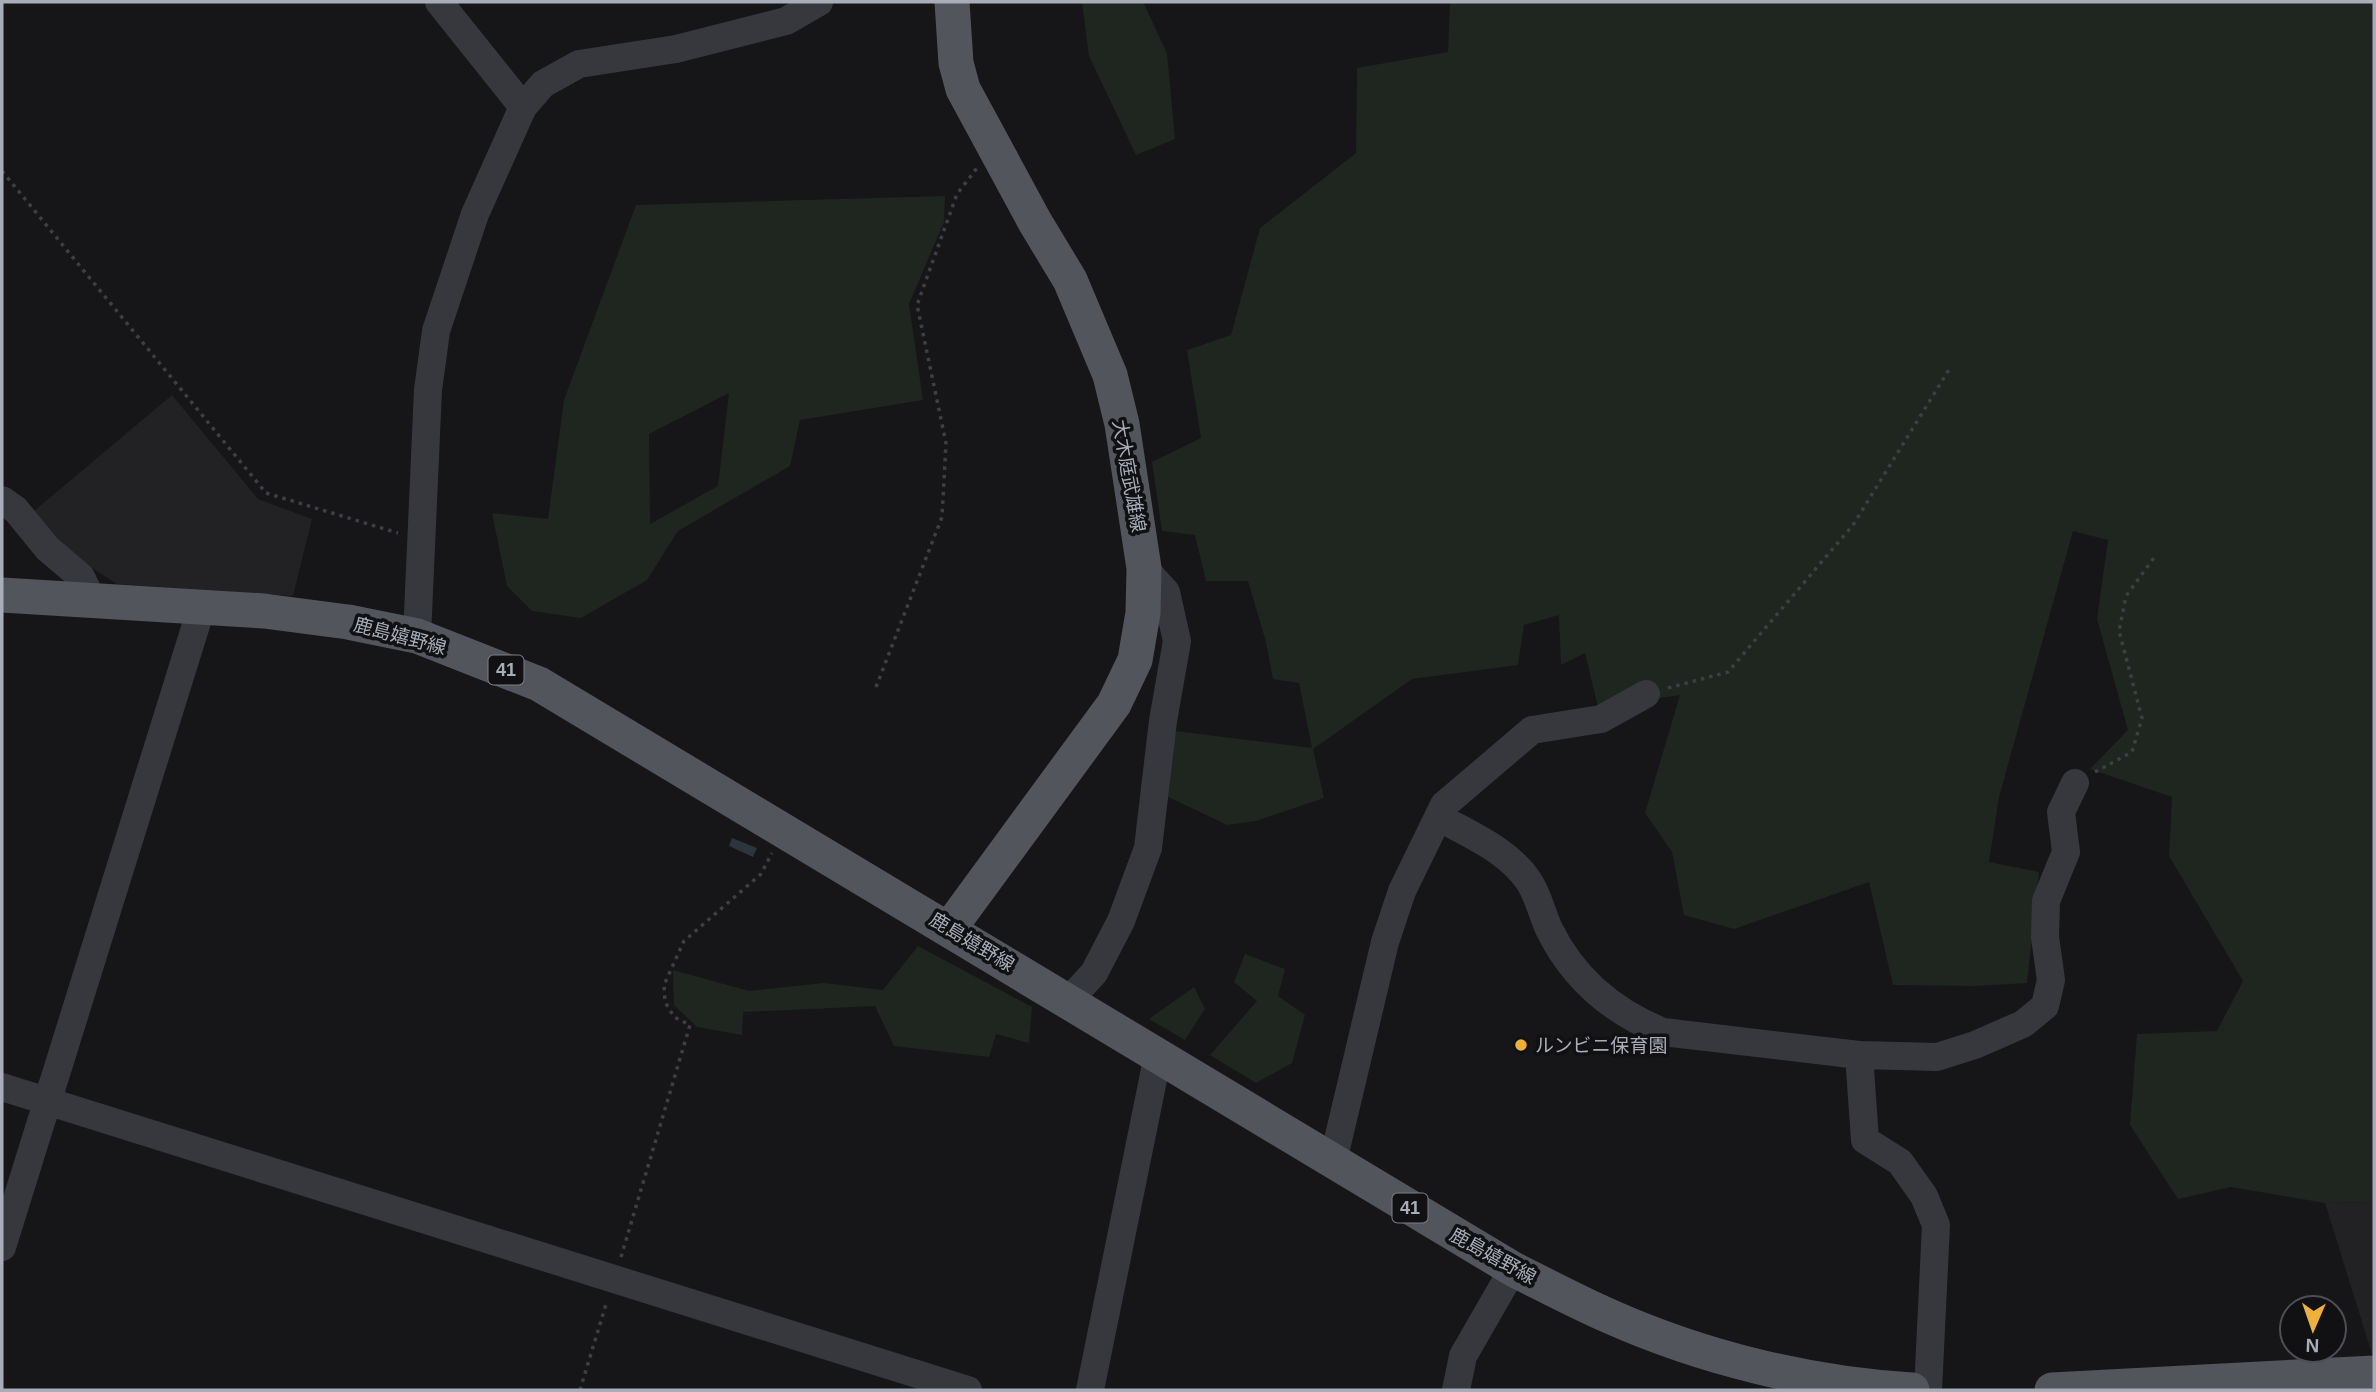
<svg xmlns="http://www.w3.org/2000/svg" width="2376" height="1392" font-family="Arial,'Noto Sans JP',sans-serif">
<rect width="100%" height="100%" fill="#161618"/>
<!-- built -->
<path fill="#222225" d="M172 395 258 499 312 519 293 596 117 584 66 551 34 511Z
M2374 1202V1354H2372L2325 1203Z"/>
<!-- green -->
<path fill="#1e261f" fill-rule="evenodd" d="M1082 2H1143L1167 53 1175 139 1136 155 1089 56Z
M1450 2H2374V1202L2325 1203 2231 1187 2178 1199 2130 1125 2137 1034 2217 1031 2243 981 2169 856 2172 797 2090 769 2128 730 2097 619 2108 540 2073 531 1999 797 1989 862 2039 872 2027 983 1976 986 1893 985 1869 882 1734 929 1684 915 1672 852 1645 813 1680 695 1598 707 1585 653 1561 665 1559 615 1524 625 1518 665 1412 679 1313 749 1324 798 1256 821 1227 825 1160 793 1167 730 1312 748 1299 683 1273 679 1266 642 1248 581H1206L1195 535 1162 531 1152 462 1201 438 1187 350 1231 335 1260 228 1356 153 1357 68 1448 52Z
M945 196 944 222 909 304 923 400 800 420 790 466 678 531 647 580 581 618 532 611 507 586 492 513 548 519 564 400 636 205ZM729 393 718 486 650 524 649 434Z
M918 946 1032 1007 1029 1043 996 1034 989 1057 894 1046 875 1006 743 1012 742 1035 697 1027 674 1005 673 970 749 991 824 983 883 990Z
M1245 954 1285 969 1278 996 1305 1015 1292 1063 1256 1083 1210 1055 1257 1001 1234 982Z
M1194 987 1205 1009 1185 1040 1149 1019Z"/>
<!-- water -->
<path fill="#2c353c" d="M732 838 757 848 753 857 729 846Z"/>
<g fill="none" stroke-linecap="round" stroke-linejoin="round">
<!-- path -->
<path stroke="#3d3f44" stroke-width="3.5" stroke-dasharray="3.5 5" stroke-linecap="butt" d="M2 171 266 493 398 533
M876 687 942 517 946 443 917 305 957 194 977 168
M1668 688 1728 672 1853 525 1950 368
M2095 772 2132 752 2142 718 2119 631 2126 596 2156 555
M621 1257 690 1025 674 1017 665 1002 664 985 684 941 761 874 772 853
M580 1390 607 1301"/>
<!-- minor -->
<path stroke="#37383d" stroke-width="28" d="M439 2 523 107
M2 500 16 510 47 548 81 577 93 602
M417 636 428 390 436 331 475 214 523 107 543 84 579 64 676 49 786 21 819 2
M1440 818C1471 835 1507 850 1528 880 1538 894 1542 914 1549 929 1573 978 1613 1012 1663 1032L1859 1055 1937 1057 1975 1045 2023 1024 2045 1006 2051 980 2045 937 2046 901 2066 852 2061 812 2075 783
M1069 1000 1094 973 1121 921 1148 848 1163 721 1177 641 1166 592 1144 568
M1859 1055 1865 1140 1900 1162 1924 1196 1936 1225 1928 1390
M2 1087 968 1390
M1333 1161 1385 942 1402 891 1444 805 1532 730 1601 719 1646 694
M2 1247 201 609
M1090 1390 1158 1055
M1456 1390 1463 1356 1513 1269"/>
<!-- major -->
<path stroke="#53555c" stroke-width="35" d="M2 595 264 611 348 622 417 636 539 684 1513 1269C1545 1285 1577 1302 1609 1316 1703 1358 1810 1384 1912 1390
M949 929 1114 704 1135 660 1143 613 1144 568 1122 424 1110 375 1070 280 1035 222 963 89 956 63 952 2
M2052 1390 2374 1373"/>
</g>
<!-- markers -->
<circle fill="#eeb138" stroke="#111113" stroke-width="2.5" cx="1521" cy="1045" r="7"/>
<g text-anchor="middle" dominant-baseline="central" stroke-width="7" stroke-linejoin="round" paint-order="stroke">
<!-- shield labels -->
<g fill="#111113" stroke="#7b7e86" stroke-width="2">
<rect x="488.5" y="655.5" width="35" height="29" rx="5"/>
<rect x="1392.5" y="1193.5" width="35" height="29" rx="5"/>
</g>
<g font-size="18" font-weight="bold" fill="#a8adb8">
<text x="506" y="670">41</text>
<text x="1410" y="1208">41</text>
</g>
<!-- street labels -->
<g font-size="19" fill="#a8adb8" stroke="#111113">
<text transform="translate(1129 476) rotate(80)">大木庭武雄線</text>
<text transform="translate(400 636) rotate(15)">鹿島嬉野線</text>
<text transform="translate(972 942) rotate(31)">鹿島嬉野線</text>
<text transform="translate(1493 1256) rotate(29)">鹿島嬉野線</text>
</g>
<!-- poi labels -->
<g font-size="19" fill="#a8adb8" stroke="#111113" text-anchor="start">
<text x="1535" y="1045">ルンビニ保育園</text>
</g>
</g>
<!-- border -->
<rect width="2376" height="1392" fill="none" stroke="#a8adb8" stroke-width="7"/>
<!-- north arrow -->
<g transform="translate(2313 1329) rotate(182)"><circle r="33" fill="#111113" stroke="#4d4f55" stroke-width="2"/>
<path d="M0-5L12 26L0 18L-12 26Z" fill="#eeb138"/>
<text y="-10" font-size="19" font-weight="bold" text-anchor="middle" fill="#a8adb8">N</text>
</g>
</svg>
